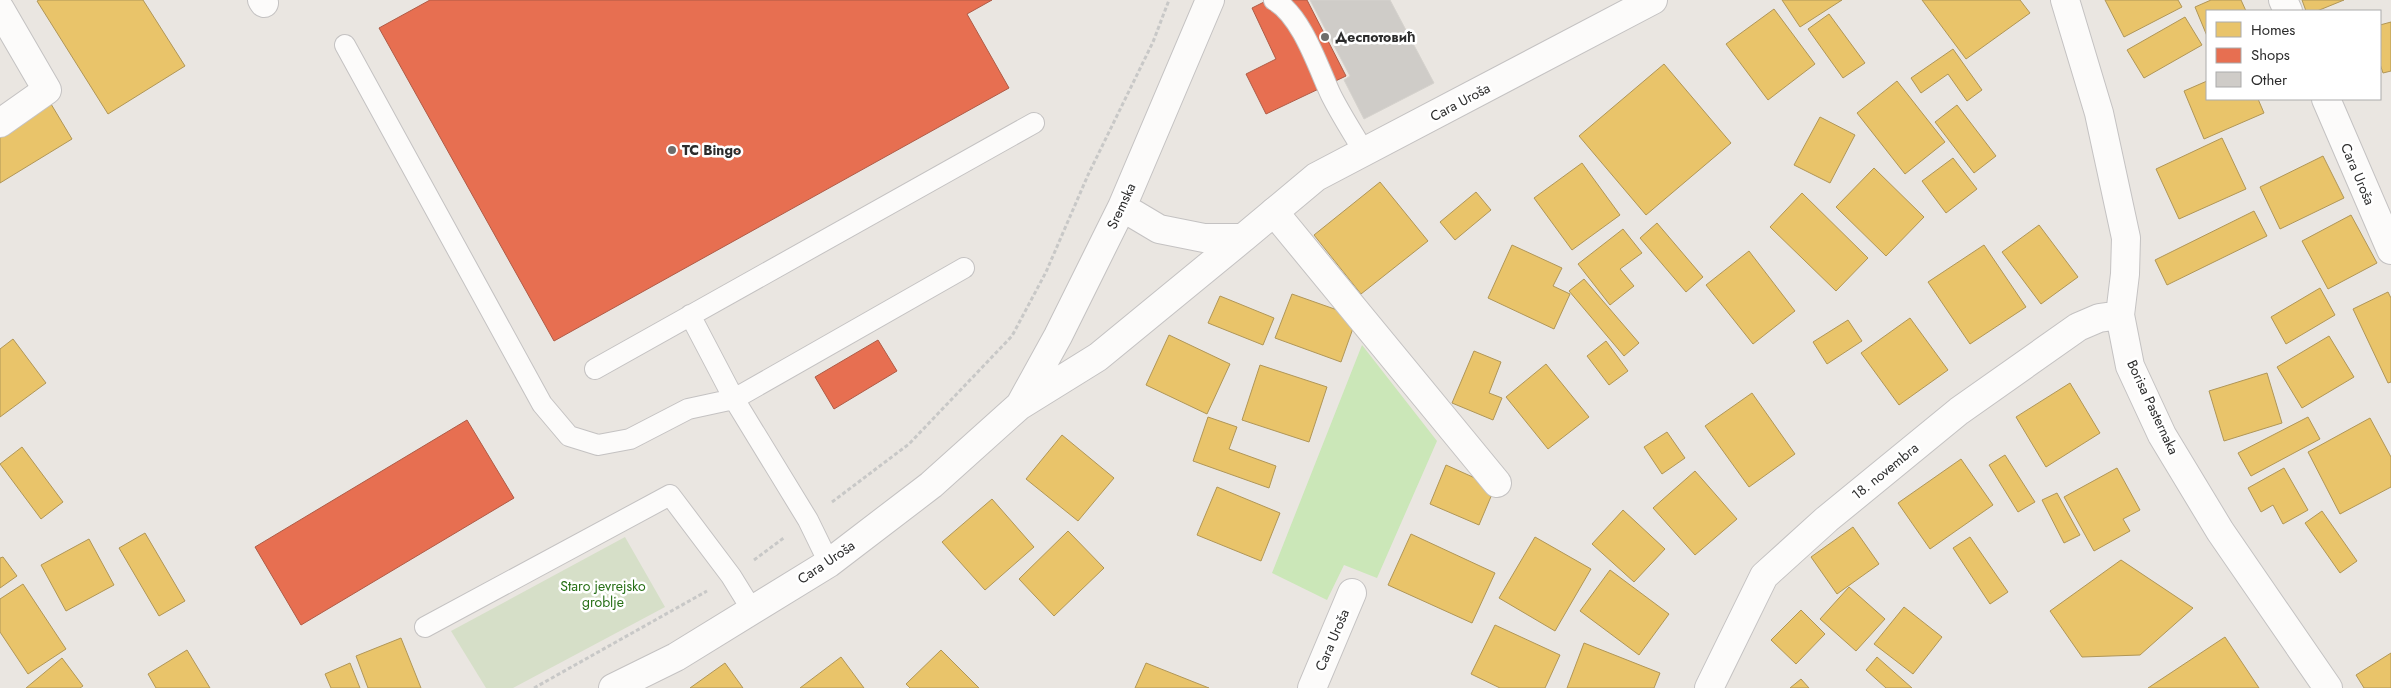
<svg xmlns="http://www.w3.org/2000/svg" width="2391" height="688" font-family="Jost,sans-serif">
<rect width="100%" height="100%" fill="#eae6e1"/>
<!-- green -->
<path fill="#cbe7b8" d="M1362 345 1437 441 1377 578 1344 565 1327 600 1272 573Z"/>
<!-- cemetery -->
<path fill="#d6dfc8" d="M625 537 665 607 513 688H486L451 631Z"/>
<!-- homes -->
<path fill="#e9c46a" stroke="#b09657" d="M39 0H143L185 66 108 114 37 1Z
M1782 0H1842L1800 27Z
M1922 0H2020L2030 13 1966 59Z
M2105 0H2178L2182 7 2124 37Z
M2211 0H2241L2246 11H2207V36L2195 7Z
M2302 0H2344L2317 11H2306Z
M1774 9 1815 64 1768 100 1726 44Z
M1829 14 1865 63 1843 78 1808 29Z
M2185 17 2202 45 2144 78 2127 50Z
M2391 22V71L2383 73 2380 64V25Z
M1953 49 1982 90 1967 101 1948 74 1921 93 1911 78Z
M1664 64 1731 143 1646 215 1579 136Z
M1897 81 1945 142 1905 174 1857 113Z
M2207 81V99H2258L2264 113 2204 139 2184 91Z
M51 104 72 139 0 183V136Z
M1957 105 1996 156 1974 173 1935 122Z
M1820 117 1855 135 1830 183 1794 165Z
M2222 138 2246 189 2179 219 2156 169Z
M2323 156 2344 198 2280 229 2260 187Z
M1953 158 1977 189 1946 213 1922 181Z
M1582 163 1620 215 1572 250 1534 198Z
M1874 168 1924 217 1886 256 1836 207Z
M1380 182 1428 241 1361 294 1314 235Z
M1476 192 1491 210 1455 240 1440 222Z
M1802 193 1868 258 1836 291 1770 227Z
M2254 211 2267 236 2167 285 2155 260Z
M2351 215 2377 263 2328 289 2302 241Z
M1657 223 1703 277 1686 292 1640 238Z
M2039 225 2078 277 2041 304 2002 252Z
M1623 229 1642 253 1620 269 1634 286 1610 305 1578 264Z
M1512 245 1562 268 1553 286 1570 294 1554 329 1488 298Z
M1984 245 2026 307 1970 344 1928 282Z
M1749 251 1795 311 1753 344 1706 285Z
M1584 279 1639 343 1624 356 1569 291Z
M2320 288 2335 315 2286 344 2271 317Z
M2388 292 2391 298V382L2388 383 2353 309Z
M1292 294 1357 317 1341 362 1275 338Z
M1220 296 1274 318 1263 345 1208 323Z
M1910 318 1948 370 1899 405 1861 353Z
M1848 320 1862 341 1827 364 1813 342Z
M1169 335 1230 364 1207 414 1146 385Z
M2329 336 2354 377 2302 408 2277 367Z
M13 339 46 383 0 417V349Z
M1606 341 1628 371 1609 385 1587 356Z
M1474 351 1501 362 1489 393 1502 398 1493 420 1452 403Z
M1546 364 1589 417 1548 449 1506 397Z
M1260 365 1327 387 1309 442 1242 420Z
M2267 373 2282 423 2224 441 2209 391Z
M2070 383 2100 433 2046 467 2016 417Z
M1752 393 1795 454 1749 487 1705 426Z
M1208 417 1237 427 1229 449 1276 466 1269 488 1193 461Z
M2308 417 2320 439 2251 476 2238 453Z
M2370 418 2391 457V487L2340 514 2308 452Z
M1667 432 1685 458 1662 474 1644 447Z
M1062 435 1114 478 1078 521 1026 479Z
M22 447 63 502 41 519 0 464Z
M2005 455 2035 502 2018 512 1989 465Z
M1961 459 1993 505 1930 549 1898 503Z
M1446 465 1495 487 1479 525 1430 504Z
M2117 468 2140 510 2123 519 2130 531 2094 551 2064 497Z
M2284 468 2308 510 2283 524 2273 505 2261 512 2248 488Z
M1695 471 1737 519 1695 555 1653 508Z
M1217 487 1280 513 1261 561 1197 535Z
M2057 493 2080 535 2064 543 2042 500Z
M992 499 1034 547 985 590 942 542Z
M1623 510 1665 549 1634 582 1592 544Z
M2322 511 2357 561 2340 573 2305 523Z
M1853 527 1879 564 1837 594 1811 557Z
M1068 531 1104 568 1054 616 1019 579Z
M145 533 185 601 159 616 119 548Z
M1411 534 1495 573 1472 623 1388 585Z
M1535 537 1591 569 1555 631 1499 598Z
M1970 537 2008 592 1990 604 1953 548Z
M89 539 114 585 66 611 41 565Z
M3 557 17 576 0 588V558Z
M2121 560 2193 608 2140 655 2082 657 2050 611Z
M1610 570 1669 614 1639 655 1580 611Z
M23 584 66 649 28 674 0 632V599Z
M1849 587 1885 619 1856 651 1820 619Z
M1904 607 1942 637 1913 674 1874 644Z
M1801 610 1825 634 1796 664 1771 640Z
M1495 625 1560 655 1545 688H1500L1471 674Z
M2225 637 2259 688H2148Z
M401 638 421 688H368L356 656Z
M1584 643 1660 673 1654 688H1567Z
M187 650 210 688H156L148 674Z
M941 650 979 688H910L906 684Z
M2391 653V688H2364L2356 675Z
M841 657 864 688H800Z
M1877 657 1912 688H1886L1866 670Z
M62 658 83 686 80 688H26Z
M350 663 360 688H331L325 674Z
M725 663 743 688H690Z
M1146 663 1209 688H1135Z
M1801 679 1809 688H1790Z"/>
<!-- shops -->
<path fill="#e76f51" stroke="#af5b46" d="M430 0H992L967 14 1009 88 554 341 379 28Z
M1268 0H1307L1346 76 1266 114 1246 74 1276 59 1252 8Z
M878 340 897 371 834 409 815 377Z
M467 420 514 498 301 625 255 547Z"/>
<!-- building -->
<path fill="#cfccc8" stroke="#d5d2cd" d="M1310 0H1390L1434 83 1364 119 1344 80 1350 76Z"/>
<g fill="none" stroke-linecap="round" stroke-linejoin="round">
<defs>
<path id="lane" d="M1274 0C1302 16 1318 67 1331 95 1341 115 1353 133 1364 152
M345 45 542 404 569 436 598 445 630 439 688 409 734 399 964 268
M690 315 734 399 808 520 829 563
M595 369 1034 123
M425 627 670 495 731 576 752 610"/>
<path id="street" d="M262 0 264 3
M2065 0 2099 113 2126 238 2125 274 2120 315 2130 366 2162 435 2220 531 2328 688
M2283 0 2288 11
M0 9 47 90 0 123
M2326 99 2391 250
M1274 212 1497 483
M1312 688 1352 593
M1709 688 1764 576 1827 519 1959 411 2078 327 2099 318 2120 315"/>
<path id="secondary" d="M1122 207 1159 229 1204 238H1243L1316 177 1653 0
M1020 405 1058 336 1122 207 1210 0
M613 688 676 657 829 563 931 485 1019 406 1098 357 1243 238"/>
</defs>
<!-- lane casing -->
<use href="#lane" stroke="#c4c2c2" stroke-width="22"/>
<!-- street casing -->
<use href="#street" stroke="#c4c2c2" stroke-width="30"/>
<!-- secondary casing -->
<use href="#secondary" stroke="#c4c2c2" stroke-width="30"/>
<!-- path -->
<path stroke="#c8c8c7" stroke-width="3" stroke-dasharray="4 2.5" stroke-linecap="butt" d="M832 502 909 444 1012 336 1046 272 1088 175 1153 42 1169 0
M754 560 785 537
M534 688 707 591"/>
<!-- lane -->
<use href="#lane" stroke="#fcfbfa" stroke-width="20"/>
<!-- street -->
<use href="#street" stroke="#fcfbfa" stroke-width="28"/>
<!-- secondary -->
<use href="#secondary" stroke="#fcfbfa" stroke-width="28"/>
</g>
<!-- markers -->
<g fill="#6e6d6b" stroke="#fff" stroke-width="2">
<circle cx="1325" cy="37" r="5"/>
<circle cx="672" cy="150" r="5"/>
</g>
<g text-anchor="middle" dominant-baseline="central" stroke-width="5" stroke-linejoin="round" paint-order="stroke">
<!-- poi labels -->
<g font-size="14" font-weight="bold" fill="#2c2c2c" stroke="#fff" text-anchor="start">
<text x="1335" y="37">Деспотовић</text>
<text x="682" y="150">TC Bingo</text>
</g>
<!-- street labels -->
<g font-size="14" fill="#2c2c2c" stroke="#fff">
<text transform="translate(1460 102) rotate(-28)">Cara Uroša</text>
<text transform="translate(2358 174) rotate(67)">Cara Uroša</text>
<text transform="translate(1121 206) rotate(-65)">Sremska</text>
<text transform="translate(2153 407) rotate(65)">Borisa Pasternaka</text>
<text transform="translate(1885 471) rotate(-39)">18. novembra</text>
<text transform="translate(826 562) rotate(-34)">Cara Uroša</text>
<text transform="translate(1332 640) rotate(-67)">Cara Uroša</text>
</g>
<!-- park labels -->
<g font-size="14" fill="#276f16" stroke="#fff">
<text x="603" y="586">Staro jevrejsko<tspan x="603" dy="16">groblje</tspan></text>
</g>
</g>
<!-- legend -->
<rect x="2206" y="10" width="175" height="90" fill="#ffffff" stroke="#ababab"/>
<rect x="2216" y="22" width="25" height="15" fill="#e9c46a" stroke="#ababab"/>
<text x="2251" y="35" font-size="15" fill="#2c2c2c">Homes</text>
<rect x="2216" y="48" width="25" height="15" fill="#e76f51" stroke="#ababab"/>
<text x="2251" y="60" font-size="15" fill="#2c2c2c">Shops</text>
<rect x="2216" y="72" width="25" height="15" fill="#cfccc8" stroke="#ababab"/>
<text x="2251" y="85" font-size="15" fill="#2c2c2c">Other</text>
</svg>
